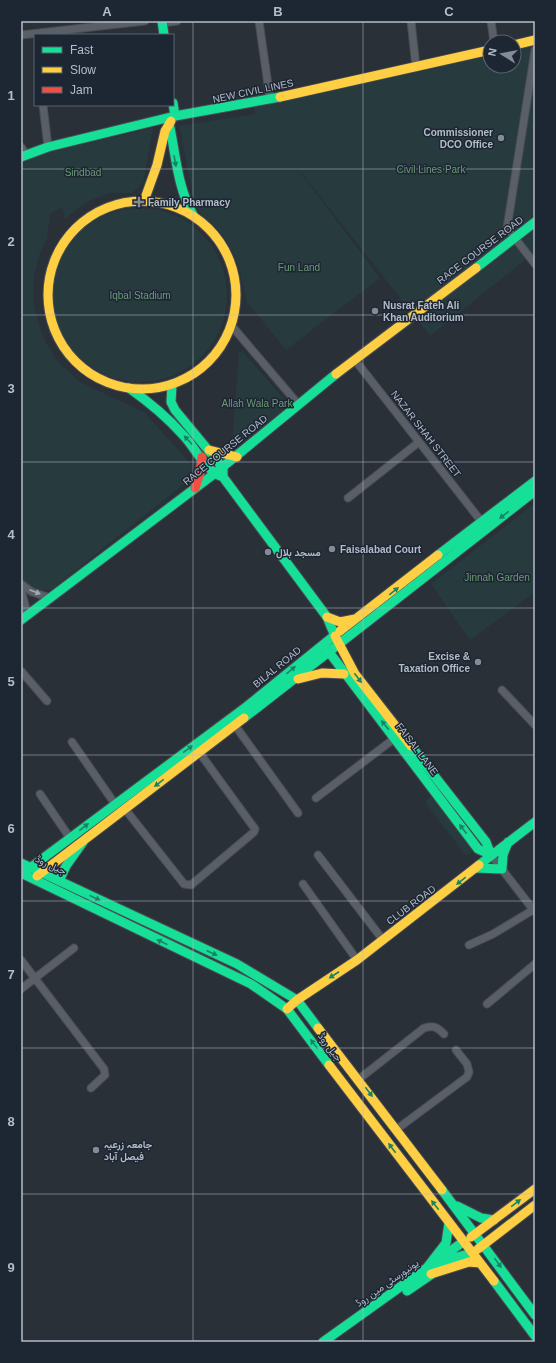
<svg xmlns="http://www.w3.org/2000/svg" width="556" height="1363" font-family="Arial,Vazirmatn,sans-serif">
<rect width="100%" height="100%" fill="#2a3038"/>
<!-- green -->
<path fill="#273a3e" d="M535 39V252L430 336 286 153 380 278 286 350 247 302 238 264 230 248 220 232 202 215 195 205 179 126 255 114 253 101 490 49V66H514V44Z
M153 128 143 183 132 193H110L86 202 65 219 62 207 50 214 47 239 40 252 34 276 33 302 42 335 57 361 80 382 144 412 191 464 193 471 188 480 179 488 51 590H34L21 583V164L30 158 49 152Z
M53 295a87 87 0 1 1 174 0a87 87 0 1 1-174 0Z
M242 351 289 405 235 448 232 446 239 353Z
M535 503V592L470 640 431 584Z
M432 795 474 851 466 856 425 802Z"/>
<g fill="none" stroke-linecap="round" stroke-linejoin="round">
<defs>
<path id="street" d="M259 21 270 99
M411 21 416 67
M491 21 494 42
M163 23 177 21
M21 35 145 21
M535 50 507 228 535 264
M43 105 48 147
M21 147 26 154
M231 325 298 404
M355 360 481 521
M348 498 419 442
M21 584 32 592 51 598
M21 589 26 609 22 619
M21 671 47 701
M502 690 535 725
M234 724 298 813
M72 742 115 804
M40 794 70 838
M316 798 395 738
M125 809 184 884 191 885 254 832 255 829 199 752
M318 855 383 940
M491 855 535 912
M303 884 357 960
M469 945 493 934 533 910
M21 960 104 1069 105 1075 91 1088
M21 989 74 948
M487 1004 535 964
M359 1079 424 1028C434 1025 437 1027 444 1034
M397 1129 467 1077 469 1072 467 1064 456 1050"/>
<path id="fast" d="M162 21 164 35
M173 103 175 116
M169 123C176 155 177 186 193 215
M21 157 48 147 175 116 280 97
M476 268 535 222
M172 385 171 402 175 410 223 468V477L327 617 335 636
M129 388C149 402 167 417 183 435 195 447 204 469 220 476
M438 555 535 481
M21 620 214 474 336 374
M326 648 478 849 491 855
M244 718 535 491
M411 746 486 842 491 855
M21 863 237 964 297 1000 318 1028
M479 865 535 822
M476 868 502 869 503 855 508 842
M26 871 246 707 340 631
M21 873 251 984 287 1009 329 1065
M59 881 66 866 83 842
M442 1190 535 1315
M457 1206 481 1218 494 1220
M426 1269 446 1243 449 1223
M494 1281 535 1336
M407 1291 457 1257 472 1253
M323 1342 463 1242"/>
<path id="slow" d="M514 45 535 40
M280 97 490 50
M144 201 157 165 165 131 171 121
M48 295a94 94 0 1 1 188 0a94 94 0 1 1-188 0Z
M336 374 476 268
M209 450 237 457
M327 617 340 622 355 619
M340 631 438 555
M335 636 355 674 411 746
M298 679 322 673 344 674
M37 876 244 718
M287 1009 297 1000 357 960 479 865
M318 1028 442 1190
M329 1065 494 1281
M471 1237 535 1189
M478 1249 535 1205
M431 1274 469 1262 480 1263"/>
<path id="jam" d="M195 488 200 473 202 457"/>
</defs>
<!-- street casing -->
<use href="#street" stroke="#484c53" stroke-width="9"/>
<!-- fast casing -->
<use href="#fast" stroke="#484c53" stroke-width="11"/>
<!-- slow casing -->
<use href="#slow" stroke="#484c53" stroke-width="11"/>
<!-- jam casing -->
<use href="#jam" stroke="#484c53" stroke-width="11"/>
<!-- street -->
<use href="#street" stroke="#5a5e66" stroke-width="7"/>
<!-- fast -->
<use href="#fast" stroke="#16e098" stroke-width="9"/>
<!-- slow -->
<use href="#slow" stroke="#ffcf43" stroke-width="9"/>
<!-- jam -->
<use href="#jam" stroke="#f24e42" stroke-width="9"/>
</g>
<!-- one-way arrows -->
<defs><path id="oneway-solid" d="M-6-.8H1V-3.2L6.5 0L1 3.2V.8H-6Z"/></defs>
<g fill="#1a8366">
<use href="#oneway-solid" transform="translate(175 161) rotate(80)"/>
<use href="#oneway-solid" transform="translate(188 440) rotate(-133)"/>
<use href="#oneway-solid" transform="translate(504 515) rotate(142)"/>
<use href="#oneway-solid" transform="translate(394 591) rotate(-39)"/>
<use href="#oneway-solid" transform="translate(291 670) rotate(-40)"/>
<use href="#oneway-solid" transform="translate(358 678) rotate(53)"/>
<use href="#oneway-solid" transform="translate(385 725) rotate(-129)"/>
<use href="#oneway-solid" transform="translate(188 749) rotate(-36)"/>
<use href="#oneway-solid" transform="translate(159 783) rotate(142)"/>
<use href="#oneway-solid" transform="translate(84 827) rotate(-37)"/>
<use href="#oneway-solid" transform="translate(463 829) rotate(-127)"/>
<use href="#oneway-solid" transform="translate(461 881) rotate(141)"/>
<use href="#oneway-solid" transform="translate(95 898) rotate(26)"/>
<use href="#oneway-solid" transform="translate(162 942) rotate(-154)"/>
<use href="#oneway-solid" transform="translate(212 953) rotate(25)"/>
<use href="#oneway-solid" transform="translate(334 975) rotate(147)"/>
<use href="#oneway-solid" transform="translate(314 1044) rotate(-127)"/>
<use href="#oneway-solid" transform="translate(369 1092) rotate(53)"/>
<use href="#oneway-solid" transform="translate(392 1148) rotate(-127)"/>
<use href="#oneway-solid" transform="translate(516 1203) rotate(-37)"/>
<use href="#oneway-solid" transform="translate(435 1205) rotate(-128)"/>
<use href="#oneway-solid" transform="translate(498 1263) rotate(54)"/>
</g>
<use fill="#a2a9b5" href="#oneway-solid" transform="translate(35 592) rotate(21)"/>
<!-- grid -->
<path fill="none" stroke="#b4bcc9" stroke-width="1" stroke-opacity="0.55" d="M193 21V1342M363 21V1342M21 169H535M21 315H535M21 462H535M21 608H535M21 755H535M21 901H535M21 1048H535M21 1194H535"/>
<!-- markers -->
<g fill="#848b96" stroke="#1d2633" stroke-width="1.5">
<circle cx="501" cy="138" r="4"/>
<path d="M137 196h4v4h4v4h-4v4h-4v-4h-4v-4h4z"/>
<circle cx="375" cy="311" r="4"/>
<circle cx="332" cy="549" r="4"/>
<circle cx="268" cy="552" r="4"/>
<circle cx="478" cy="662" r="4"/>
<circle cx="96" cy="1150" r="4"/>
</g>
<g text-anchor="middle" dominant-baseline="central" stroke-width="3" stroke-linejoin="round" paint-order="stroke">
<!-- street labels -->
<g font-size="10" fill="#b4bcc9" stroke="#1d2633">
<text transform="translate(253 91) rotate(-12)">NEW CIVIL LINES</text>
<text transform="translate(480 250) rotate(-37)">RACE COURSE ROAD</text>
<text transform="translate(426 434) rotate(52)">NAZAR SHAH STREET</text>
<text transform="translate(225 450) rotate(-39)">RACE COURSE ROAD</text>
<text transform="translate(277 667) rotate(-39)">BILAL ROAD</text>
<text transform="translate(417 749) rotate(53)">FAISAL LANE</text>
<text transform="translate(51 865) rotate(25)">جیل روڈ</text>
<text transform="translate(411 905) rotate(-37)">CLUB ROAD</text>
<text transform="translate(330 1047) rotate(53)">جیل روڈ</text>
<text transform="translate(387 1283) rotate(-35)">یونیورسٹی مین روڈ</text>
</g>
<!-- poi labels -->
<g font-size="10" font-weight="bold" fill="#b4bcc9" stroke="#1d2633" text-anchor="start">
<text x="493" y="132" text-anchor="end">Commissioner<tspan x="493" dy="12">DCO Office</tspan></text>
<text x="148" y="202">Family Pharmacy</text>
<text x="383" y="305">Nusrat Fateh Ali<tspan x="383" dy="12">Khan Auditorium</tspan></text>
<text x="340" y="549">Faisalabad Court</text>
<text x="276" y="552">مسجد بلال</text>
<text x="470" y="656" text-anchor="end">Excise &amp;<tspan x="470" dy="12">Taxation Office</tspan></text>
<text x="104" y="1144">جامعہ زرعیہ<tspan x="104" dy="12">فیصل آباد</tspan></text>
</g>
<!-- park labels -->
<g font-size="10" fill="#6b9a76" stroke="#1d2633">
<text x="431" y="169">Civil Lines Park</text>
<text x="83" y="172">Sindbad</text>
<text x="299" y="267">Fun Land</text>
<text x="140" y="295">Iqbal Stadium</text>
<text x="257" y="403">Allah Wala Park</text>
<text x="497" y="577">Jinnah Garden</text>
</g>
</g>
<!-- border -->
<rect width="556" height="1363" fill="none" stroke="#1d2633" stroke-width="44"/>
<!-- legend -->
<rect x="34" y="34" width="140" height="72" fill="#1d2633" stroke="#59626f"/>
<rect x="42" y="47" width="20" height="6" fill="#16e098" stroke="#59626f"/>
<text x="70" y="54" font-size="12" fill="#b4bcc9">Fast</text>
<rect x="42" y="67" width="20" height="6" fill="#ffcf43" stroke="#59626f"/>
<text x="70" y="74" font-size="12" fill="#b4bcc9">Slow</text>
<rect x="42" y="87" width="20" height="6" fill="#f24e42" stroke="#59626f"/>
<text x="70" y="94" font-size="12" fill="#b4bcc9">Jam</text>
<!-- north arrow -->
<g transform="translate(502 54) rotate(281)"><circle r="19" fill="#1d2633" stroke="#59626f"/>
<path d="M0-3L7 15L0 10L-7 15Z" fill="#848b96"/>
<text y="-6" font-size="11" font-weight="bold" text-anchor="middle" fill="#b4bcc9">N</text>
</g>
<rect x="22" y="22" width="512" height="1319" fill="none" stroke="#b4bcc9" stroke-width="1.5"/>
<g font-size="13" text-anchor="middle" font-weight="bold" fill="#b4bcc9">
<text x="107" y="16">A</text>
<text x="278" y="16">B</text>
<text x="449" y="16">C</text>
<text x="11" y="100">1</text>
<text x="11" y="246">2</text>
<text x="11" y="393">3</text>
<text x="11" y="539">4</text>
<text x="11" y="686">5</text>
<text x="11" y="833">6</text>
<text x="11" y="979">7</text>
<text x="11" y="1126">8</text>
<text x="11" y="1272">9</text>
</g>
</svg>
